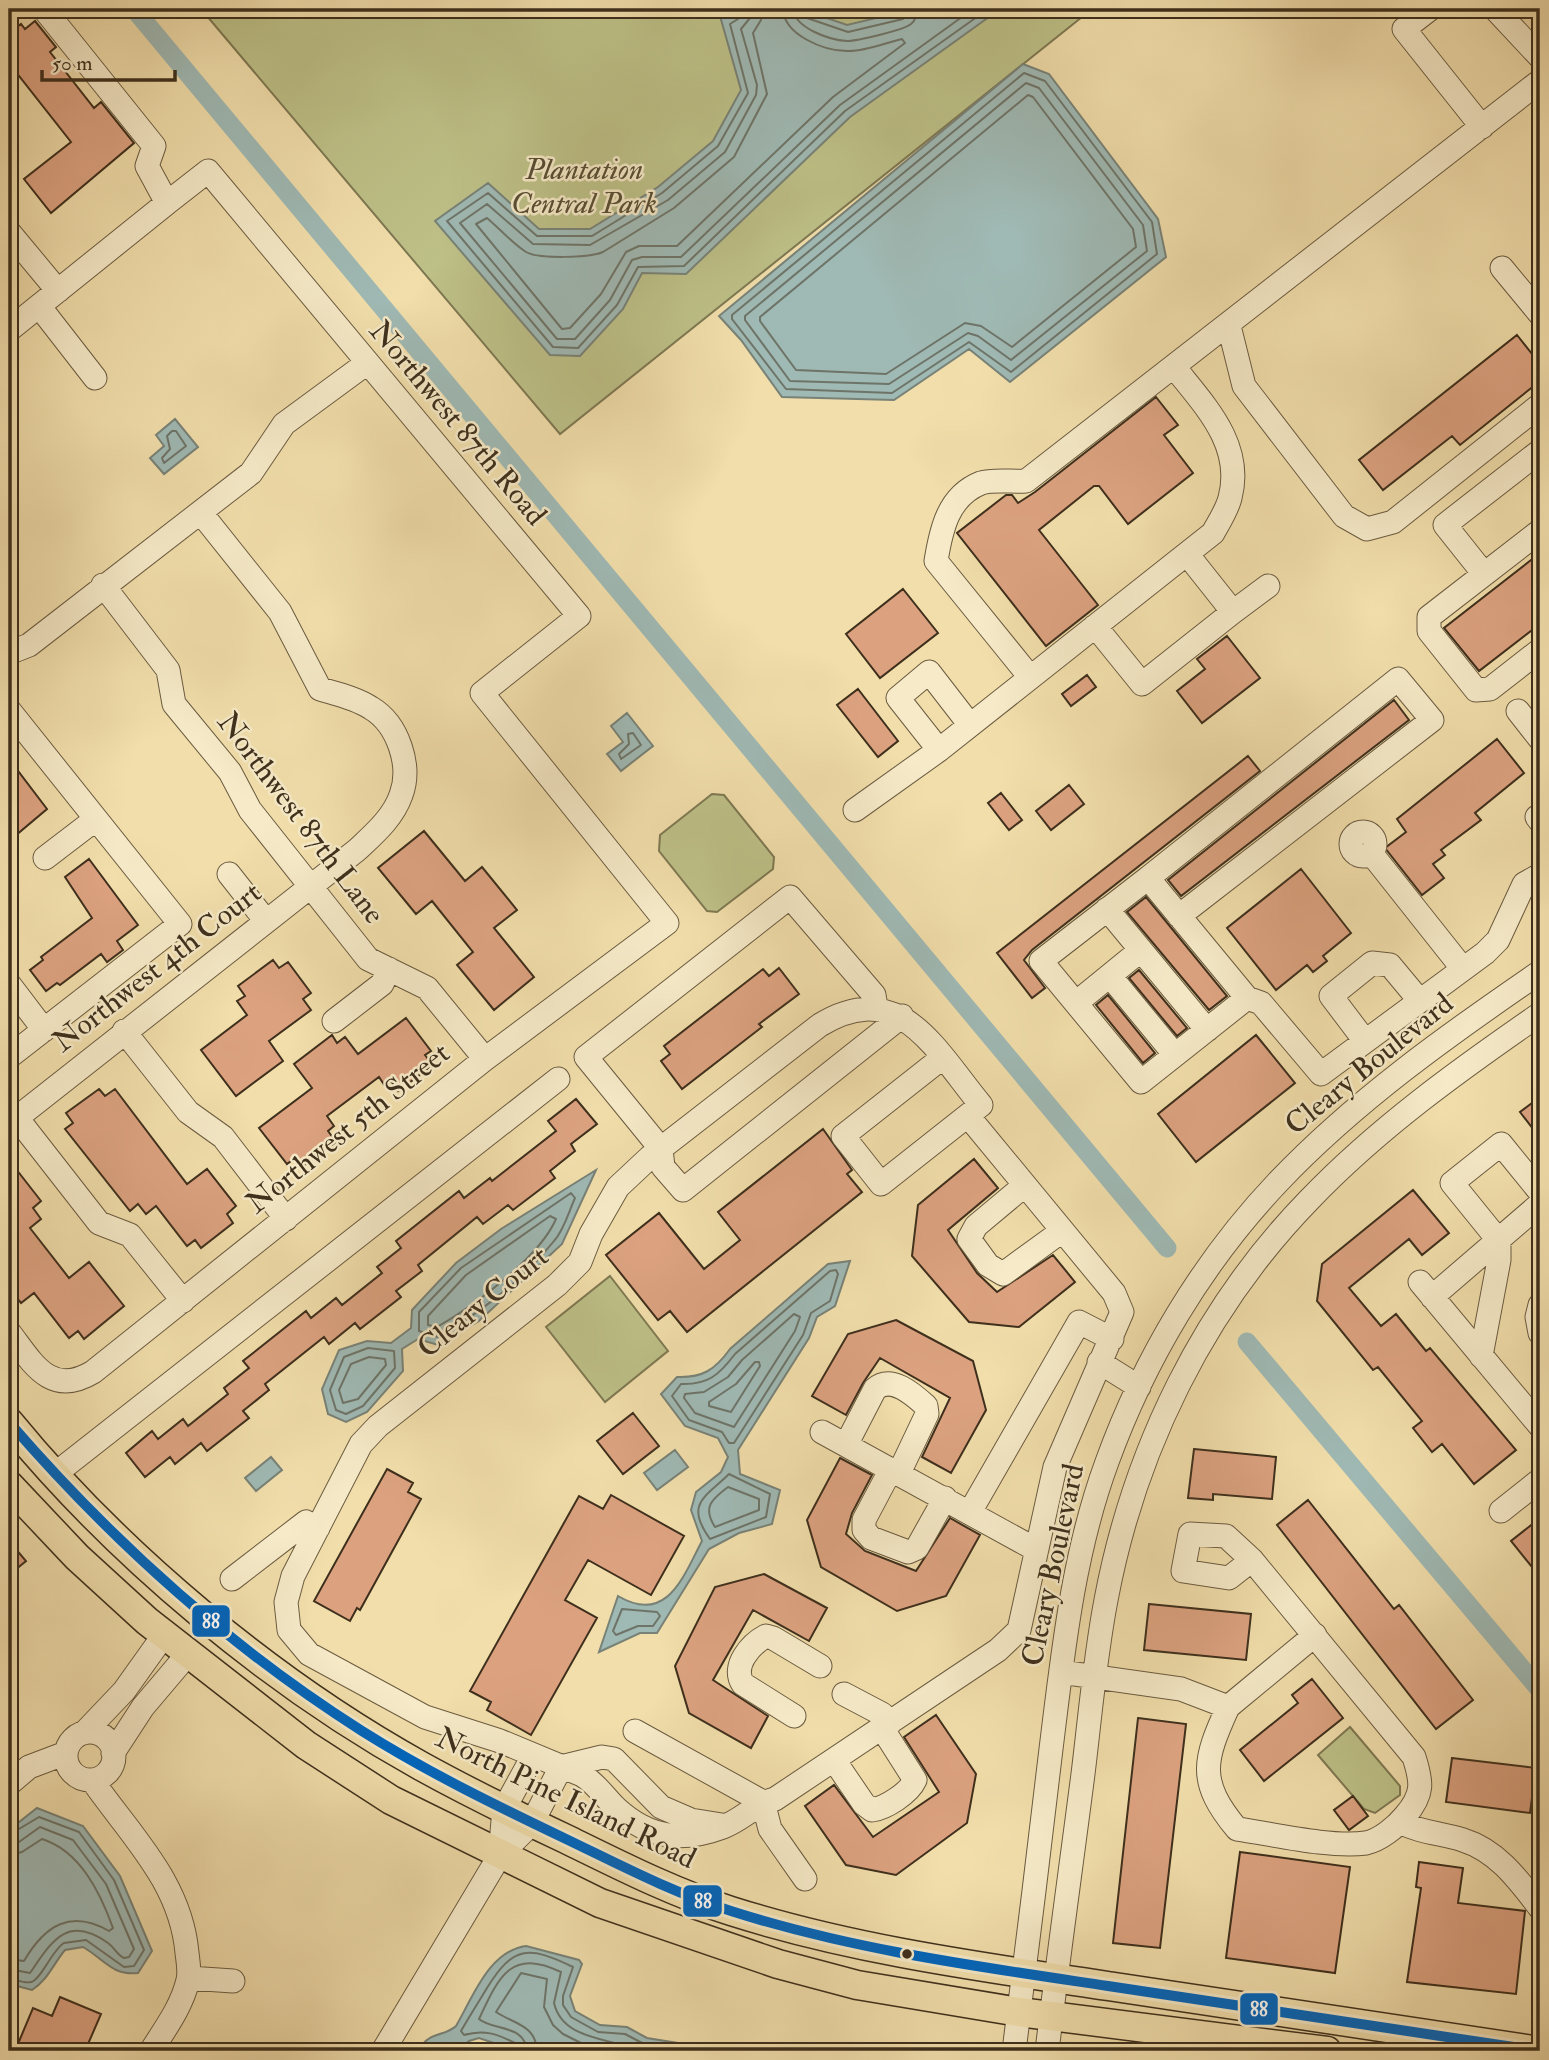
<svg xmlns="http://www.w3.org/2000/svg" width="1549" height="2060" font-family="'IM FELL Double Pica',serif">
<rect width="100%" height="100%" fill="#f1deab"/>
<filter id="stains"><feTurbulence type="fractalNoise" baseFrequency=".00286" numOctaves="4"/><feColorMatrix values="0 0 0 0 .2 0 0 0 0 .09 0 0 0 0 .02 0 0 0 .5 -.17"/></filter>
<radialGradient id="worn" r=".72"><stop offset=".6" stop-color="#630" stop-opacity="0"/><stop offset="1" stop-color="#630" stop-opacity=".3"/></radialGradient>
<!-- green -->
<path fill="#bdc087" stroke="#7e7852" stroke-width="2" d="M201 9H1092L560 434Z
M712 794 724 795 774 857 773 869 717 912 707 911 659 851 660 835Z
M610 1276 668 1351 605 1402 546 1327Z
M1350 1727 1400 1786V1795L1375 1813 1364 1809 1318 1755Z"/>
<!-- water -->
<path fill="#9fb9b4" stroke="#788277" stroke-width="2" d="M748 9H801L847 25 914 9H1000L850 117 686 274 642 273 623 309 580 356 550 355 435 221 488 183 539 229H590L658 187 713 141 741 90 720 16Z
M1023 64 1049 74 1158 219 1166 257 1010 382 969 349 894 400 782 397 741 340 719 316Z
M175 419 198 447 164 474 150 458 164 446 156 435Z
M627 713 653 746 621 771 607 754 623 742 611 726Z
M596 1170 562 1244 479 1321 438 1345 418 1339 402 1349 403 1371 367 1412 346 1422 328 1414 322 1389 339 1350 367 1341 391 1343 411 1328 412 1310 456 1263 501 1229Z
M850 1261 835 1306 817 1317 809 1338 738 1450 740 1474 780 1490 772 1524 739 1533 709 1549 657 1633H640L599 1652 618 1596C667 1625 683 1577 702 1541L691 1510 696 1492 721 1472 728 1457 718 1438 685 1426 661 1394 677 1377C702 1378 715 1370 730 1349L828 1264Z
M675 1450 688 1467 657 1490 644 1473Z
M271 1457 282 1470 256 1491 245 1478Z
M37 1808 83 1826 120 1876 152 1951 138 1973C112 1976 104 1959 83 1947L65 1950C54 1963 47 1981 32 1990L9 1984V1830Z
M526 1946 579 1960 582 1964 570 1996 575 2011 600 2025 627 2027 647 2038 684 2044 691 2051H518L479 2038 469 2041 457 2051H423L422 2045C432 2032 445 2036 456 2026 473 1997 489 1951 526 1946Z"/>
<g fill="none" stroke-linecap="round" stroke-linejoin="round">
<!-- shore -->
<path stroke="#6e7468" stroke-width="2" d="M743 9 741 17 730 24 748 93 718 146 662 193 592 236H537L488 193 447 221 553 347 578 348 617 305 638 267 684 266 845 111 988 9
M752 9 750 18 741 29 757 85 756 95 725 152 668 200 590 245 533 244 487 204 460 223 557 339H575L610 300 632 260 642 257H681L840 105 973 9
M762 9 761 20 753 33 767 94 734 157 674 208 603 252C590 258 538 259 526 252 512 243 500 229 487 218L476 224 562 329 570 328 601 294 626 252 639 246H677L833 97 905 43 902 39C885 43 864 52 847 51 824 51 784 35 783 9
M793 9C795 28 829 40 847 41 857 41 904 30 911 24 916 20 917 15 917 9
M802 9 807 18 848 32 903 19 908 9
M1024 73 1045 81 1152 222 1157 254 1011 372 969 342 892 393 786 389 732 319V315Z
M1026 83 1039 88 1143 225 1147 251 1011 360 978 336 968 333 889 384 790 381 745 320V316Z
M1028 95 1033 97 1133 229 1136 247 1012 347 981 326 965 323 886 374 796 370 760 321V317Z
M172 431H176L186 446 164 463 162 458 170 449 167 436Z
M633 733 641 745 621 759 619 754 629 744 628 734Z
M571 1193 575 1198C569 1211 564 1230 554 1241 523 1280 481 1312 438 1337L419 1331V1312L461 1268Z
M550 1216 556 1219C539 1258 474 1306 437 1327L428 1325V1316L466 1275Z
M830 1271 836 1270 838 1274 830 1301 811 1313 803 1335 734 1443H729L722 1432 689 1420 672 1396 681 1384C708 1385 719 1375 735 1354Z
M794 1314 800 1317 795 1331 734 1427 695 1413 684 1398 685 1394 704 1392 728 1377 742 1360Z
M368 1348 394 1351 395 1368 363 1406 346 1414 336 1410 330 1390 344 1357Z
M369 1357 385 1359 386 1365 358 1399 343 1403 339 1390 351 1364Z
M755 1362H759L760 1366 731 1412 709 1406V1402L736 1384Z
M729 1474 770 1494 766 1517 710 1539C684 1503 706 1497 729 1474Z
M728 1487 759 1499V1510L715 1527C702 1507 712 1499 728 1487Z
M622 1609 657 1612 660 1616 653 1626H638L616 1635 613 1631Z
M9 1835 39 1817 79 1832 114 1880 144 1950 134 1966 124 1967 86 1940 64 1943C52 1950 41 1980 31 1982 24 1984 16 1979 9 1978
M9 1844 19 1842 40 1827 73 1840 106 1884 134 1949 129 1957 124 1958C117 1955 115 1948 108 1943 67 1914 52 1941 30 1973L9 1969
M9 1855 22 1852 42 1839C80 1851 100 1892 113 1928L109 1931C71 1909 45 1925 24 1961L9 1959
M518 2051 515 2043C497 2034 484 2029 464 2035L461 2031C469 2017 478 2003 487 1988 513 1946 528 1945 573 1967L563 1996V2005L571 2017 598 2032 625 2034 646 2045 683 2051
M527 2051C525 2024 493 2031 479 2019 499 1976 511 1948 561 1972L554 2003C563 2041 610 2037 638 2051
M537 2051C536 2025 514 2024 496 2012L521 1973 547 1979 544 2007 553 2025 563 2034 597 2051"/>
<!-- canal -->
<path stroke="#9fb9b4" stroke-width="19" d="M134 9 1167 1248
M1247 1342 1540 1690"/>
</g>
<!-- building -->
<path fill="#dca280" stroke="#3e2f1c" stroke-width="2" d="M35 21 56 47 50 52 94 108 101 102 134 143 51 213 24 179 71 142 19 76 9 84V33L21 24 25 29Z
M1517 335 1540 364V381L1460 445 1452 436 1383 490 1359 460Z
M1156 397 1178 425 1164 435 1193 473 1128 524 1099 486H1094L1039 530 1098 605 1046 646 957 533 1006 495H1012L1018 503 1035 492Z
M1540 553V624L1479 671 1444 628Z
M903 589 938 633 880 678 846 634Z
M1227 636 1260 678 1202 723 1177 691 1205 669 1197 659Z
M1087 675 1096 687 1071 706 1062 694Z
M858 689 898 741 878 757 837 705Z
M1394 700 1409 720 1181 896 1168 880Z
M1497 739 1524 773 1475 813 1481 820 1441 850 1445 855 1433 864 1444 878 1422 895 1385 848 1406 832 1397 819Z
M1248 756 1260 771 1032 950 1024 960 1045 988 1032 998 997 953Z
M9 759 47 809 9 841Z
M1069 785 1084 804 1051 830 1036 811Z
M1001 793 1022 820 1009 830 988 803Z
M424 831 465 881 482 867 517 910 494 928 534 977 494 1010 457 965 473 952 432 901 416 914 378 868Z
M89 859 138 925 117 941 123 950 107 962 101 954 60 985 57 983 46 991 30 970 43 960 41 957 92 918 65 877Z
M1301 869 1351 933 1323 956 1327 961 1313 972 1307 965 1276 990 1227 928Z
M1146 897 1227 996 1209 1010 1127 912Z
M273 960 279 968 288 962 311 993 303 999 311 1010 269 1041 283 1061 236 1096 201 1050 247 1015 237 1001 245 996 238 986Z
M779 968 799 994 759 1024 762 1027 682 1089 661 1061 670 1054 664 1046 763 969 769 976Z
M1139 970 1187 1028 1177 1036 1129 978Z
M1108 995 1155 1053 1143 1063 1096 1005Z
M406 1018 431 1051 425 1055 433 1065 398 1091 391 1081 385 1086 379 1077 327 1116 334 1126 328 1131 336 1142 302 1167 295 1158 287 1164 259 1128 312 1088 294 1064 332 1035 337 1043 345 1037 358 1054Z
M1256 1035 1295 1083 1196 1162 1158 1114Z
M99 1089 105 1096 115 1089 187 1184 207 1169 236 1206 227 1214 233 1223 201 1248 195 1240 187 1246 156 1206 146 1214 138 1204 130 1211 65 1129 73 1123 66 1113Z
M1540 1097V1138L1520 1112Z
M576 1099 597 1124 571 1144 575 1151 550 1171 555 1178 513 1210 508 1205 483 1224 477 1217 418 1265 422 1271 396 1291 401 1297 360 1329 355 1323 329 1344 324 1337 265 1384 269 1390 243 1411 249 1418 207 1451 201 1443 175 1464 170 1457 145 1477 126 1453 152 1431 158 1439 183 1419 188 1426 228 1394 224 1388 249 1368 243 1361 306 1311 311 1318 336 1298 342 1305 382 1273 377 1267 401 1248 396 1241 459 1191 464 1198 490 1178 492 1181 556 1131 548 1121Z
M823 1129 852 1170 847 1174 862 1192 687 1332 670 1311 658 1320 606 1255 659 1213 704 1269 740 1240 718 1212Z
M974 1159 998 1188 948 1230 977 1273 997 1292 1053 1255 1075 1282 1019 1327 969 1322 912 1256 918 1205Z
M9 1160 41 1201 33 1208 41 1219 30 1228 69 1278 89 1262 124 1306 84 1339 78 1331 69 1338 34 1293 21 1303 9 1287Z
M1413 1190 1449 1233 1422 1255 1409 1239 1349 1288 1381 1326 1396 1314 1426 1351 1430 1348 1516 1450 1474 1484 1442 1444 1432 1452 1413 1428 1422 1421 1378 1367 1373 1370 1317 1301 1322 1264Z
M896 1320 973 1361 986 1410 951 1473 922 1457 950 1398 880 1358 863 1383 846 1415 812 1396 848 1334Z
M633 1413 659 1446 623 1474 597 1441Z
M1194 1449 1276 1457 1272 1499 1213 1494V1500L1188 1498Z
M840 1458 872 1475 852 1513 846 1534 865 1551 916 1571 950 1518 980 1535 946 1596 897 1611 821 1567 807 1520Z
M387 1469 413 1483 408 1492 421 1499 360 1610 357 1608 350 1621 314 1601Z
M611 1495 684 1536 651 1595 588 1560 565 1600 597 1618 531 1735 487 1710 491 1702 470 1691 579 1496 603 1509Z
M1308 1500 1394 1609 1399 1605 1473 1700 1436 1729 1277 1525Z
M1540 1518V1577L1511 1541Z
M9 1541 26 1561 9 1575Z
M764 1574 827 1608 809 1641 753 1610 713 1680 768 1716 751 1748 689 1713 675 1666 715 1587Z
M1149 1604 1251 1614 1246 1660 1144 1650Z
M1312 1679 1343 1718 1264 1781 1240 1750 1298 1703 1292 1695Z
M936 1715 976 1774 967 1823 896 1875 846 1865 805 1806 834 1785 873 1837 939 1792 904 1737Z
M1138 1718 1186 1724 1160 1948 1113 1943Z
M1452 1758 1536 1768 1530 1813 1446 1802Z
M1353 1796 1368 1816 1349 1830 1334 1810Z
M1240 1852 1350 1867 1335 1973 1226 1958Z
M1419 1862 1463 1868 1458 1903 1525 1911 1516 1994 1407 1982 1421 1888 1416 1887Z
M60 1997 101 2014 85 2051H15L33 2008 52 2016Z"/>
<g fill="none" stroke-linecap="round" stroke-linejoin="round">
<defs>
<path id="minor" d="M1430 9 1404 29 1482 127
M1495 9 1540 57
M9 232 58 291
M1502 268 1540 314
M39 306 95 378
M1229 326 1244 386 1344 516 1367 529 1393 522 1540 405
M9 330 167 203
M1540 531 1429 617V631L1476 690 1490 689 1540 650
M1187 554 1233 612 1268 586
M1484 574 1445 525 1540 451
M103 585 168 670 174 704 230 772 250 810 368 959 427 988 485 1059
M1095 626 1142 684 1233 612
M9 653 29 645 251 473 284 424 367 363
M1030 677 936 561C941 530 948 496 981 483 993 479 1013 482 1026 481L1540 81
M9 710 180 924 9 1057
M1518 711 1540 739
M939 750 898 698 929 672 970 725
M855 810 939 750 1213 533C1219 522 1227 510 1230 498 1244 445 1205 406 1175 368
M1540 815 1537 817 1540 821
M1351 844a12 12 0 1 1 24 0a12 12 0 1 1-24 0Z
M1371 853 1463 969
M45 858 96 819
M229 874 266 921
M1148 878 1041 961 1141 1082 1247 998
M1107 909 1207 1030
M1179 916 1432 720 1398 679 1148 878 1247 998 1261 1003 1321 1074 1485 953 1498 940 1524 884 1540 875
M1110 976 1175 1055
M9 984 44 1030
M1076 1003 1141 950
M876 1007 874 995 790 897 586 1057 661 1149 663 1167 683 1190 902 1016
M334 1021 382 984 389 969
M124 1031 188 1112 223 1137 286 1219
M1365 1041 1331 996 1372 963 1390 965 1420 1001
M942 1058 843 1136 881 1184 981 1105C936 1051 900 976 820 1025L650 1157 618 1187 591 1234 580 1262 557 1285 378 1426 361 1444 293 1576 286 1602 289 1630 309 1654 425 1717 500 1741 582 1775C597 1784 605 1798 617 1809 650 1839 683 1842 723 1827 742 1820 755 1804 775 1799L998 1650 1019 1630 1055 1467 1122 1312 1114 1293 968 1116
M17 1118 99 1223 130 1235 183 1301
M9 1124 357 850C374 834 393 818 401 795 412 766 398 724 371 708 356 698 337 694 320 689L280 612 201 513
M1025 1185 976 1226 969 1239 988 1265 1003 1274 1062 1231
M1420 1282 1540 1426
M1432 1297 1540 1204
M1540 1305 1537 1317 1540 1333
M9 1332C32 1362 50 1398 93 1372L485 1059 667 923 482 693 579 616 208 171 167 203 147 166 154 146 44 9
M1481 1356 1499 1260V1241L1452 1183 1501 1144 1540 1192
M1099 1362 1139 1387
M822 1432 1035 1549
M846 1445 875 1389C891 1375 912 1393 926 1406L927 1414 899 1473
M891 1469 864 1520V1530L871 1538 908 1552 917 1548 945 1498
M55 1474 558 1079
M1501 1511 1540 1480
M970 1512 1079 1322 1112 1339
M232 1579 306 1522 318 1528
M1061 1672 1181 1689 1228 1707 1315 1635
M844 1694 882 1714 890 1723
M1228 1707C1204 1760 1197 1781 1237 1829 1273 1834 1330 1848 1366 1843 1380 1840 1396 1827 1405 1816 1424 1794 1422 1782 1414 1757L1252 1560 1226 1536 1190 1534 1183 1571 1229 1578 1252 1560
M794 1716 743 1684C731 1666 751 1644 766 1636L773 1638 820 1666
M635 1731 763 1802 770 1829 805 1879
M66 1756a24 24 0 1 1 48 0a24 24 0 1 1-48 0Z
M84 1733 124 1691 164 1635
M113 1753 143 1707 187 1655
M834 1760 864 1804 872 1810C886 1808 909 1793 915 1780L882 1728
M561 1767 602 1757 614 1759 661 1807 691 1820 722 1825
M92 1780C130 1835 181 1882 187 1953 188 1961 190 1972 188 1980 182 2006 165 2029 151 2051
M9 1784 29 1767 66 1753
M1400 1822C1421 1833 1441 1833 1463 1840 1498 1851 1519 1881 1540 1908
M500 1855 504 1809 533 1756
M189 1978 233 1981
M383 2051 500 1855 532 1823 561 1767
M1014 2051C1027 1950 1039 1850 1051 1749 1063 1652 1073 1554 1107 1462 1144 1360 1202 1262 1278 1182 1355 1101 1448 1035 1540 972
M1047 2051C1058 1959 1071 1867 1083 1774 1090 1717 1095 1657 1106 1600 1134 1451 1203 1309 1309 1200 1378 1128 1459 1070 1540 1014"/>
<path id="major" d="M9 1422C118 1555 270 1682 421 1766 468 1792 517 1816 566 1839 619 1865 674 1893 731 1911 854 1950 982 1967 1108 1986 1252 2008 1396 2030 1540 2051
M9 1485 77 1557 147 1621 306 1745 391 1800 600 1903 778 1964 857 1985 1019 2012 1327 2051"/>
</defs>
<!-- minor casing -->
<use href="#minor" stroke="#6b5b40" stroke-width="25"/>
<!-- major casing -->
<use href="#major" stroke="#3e2f1c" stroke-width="31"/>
<!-- minor -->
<use href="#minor" stroke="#f6eac8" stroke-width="23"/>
<!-- major -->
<use href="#major" stroke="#f1deab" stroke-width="28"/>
<defs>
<path id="bus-1" d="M9 1422C112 1541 228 1646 362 1731 427 1772 497 1806 566 1839 620 1865 673 1893 731 1911 853 1950 981 1967 1108 1986 1252 2008 1396 2030 1540 2051"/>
</defs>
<!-- bus-1 casing -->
<use href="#bus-1" stroke="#f6eac8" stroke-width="16"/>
<!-- bus-1 -->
<use href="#bus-1" stroke="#0065bd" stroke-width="10"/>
</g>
<!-- markers -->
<circle fill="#3e2f1c" stroke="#f6eac8" stroke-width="2.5" cx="907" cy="1954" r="6"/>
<g text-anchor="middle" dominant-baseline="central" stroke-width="5" stroke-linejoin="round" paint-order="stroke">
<!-- park labels -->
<g font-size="30" font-style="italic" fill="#574c31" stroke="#f6eac8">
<text x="584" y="169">Plantation<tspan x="584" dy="34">Central Park</tspan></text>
</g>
<!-- street labels -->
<g font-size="30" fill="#3e2f1c" stroke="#f6eac8">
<text transform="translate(458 423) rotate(50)">Northwest 87th Road</text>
<text transform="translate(301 818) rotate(53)">Northwest 87th Lane</text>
<text transform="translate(157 967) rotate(-38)">Northwest 4th Court</text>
<text transform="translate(1369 1064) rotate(-39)">Cleary Boulevard</text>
<text transform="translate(348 1128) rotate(-39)">Northwest 5th Street</text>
<text transform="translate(483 1302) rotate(-39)">Cleary Court</text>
<text transform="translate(1053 1565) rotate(-78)">Cleary Boulevard</text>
<text transform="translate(566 1798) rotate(26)">North Pine Island Road</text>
</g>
</g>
<g stroke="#f6eac8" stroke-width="2.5">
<rect x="191" y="1604" width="40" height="34" rx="7" fill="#0065bd"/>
<rect x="682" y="1884" width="41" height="34" rx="7" fill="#0065bd"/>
<rect x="1239" y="1992" width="40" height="34" rx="7" fill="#0065bd"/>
</g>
<g font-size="19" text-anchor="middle" font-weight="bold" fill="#fff">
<text x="211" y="1628">88</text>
<text x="703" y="1908">88</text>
<text x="1259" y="2016">88</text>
</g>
<!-- margin -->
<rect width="1549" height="2060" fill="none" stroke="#f1deab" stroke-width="35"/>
<rect x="10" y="10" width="1528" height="2039" fill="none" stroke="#3e2f1c" stroke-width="3.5"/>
<rect x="18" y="18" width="1514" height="2025" fill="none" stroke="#3e2f1c" stroke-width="2"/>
<!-- scale -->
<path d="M42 70v10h133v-10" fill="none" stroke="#3e2f1c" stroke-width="3.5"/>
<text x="52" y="70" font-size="21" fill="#3e2f1c" stroke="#f6eac8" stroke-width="5" paint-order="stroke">50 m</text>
<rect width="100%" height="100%" filter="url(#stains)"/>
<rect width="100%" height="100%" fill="url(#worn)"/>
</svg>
